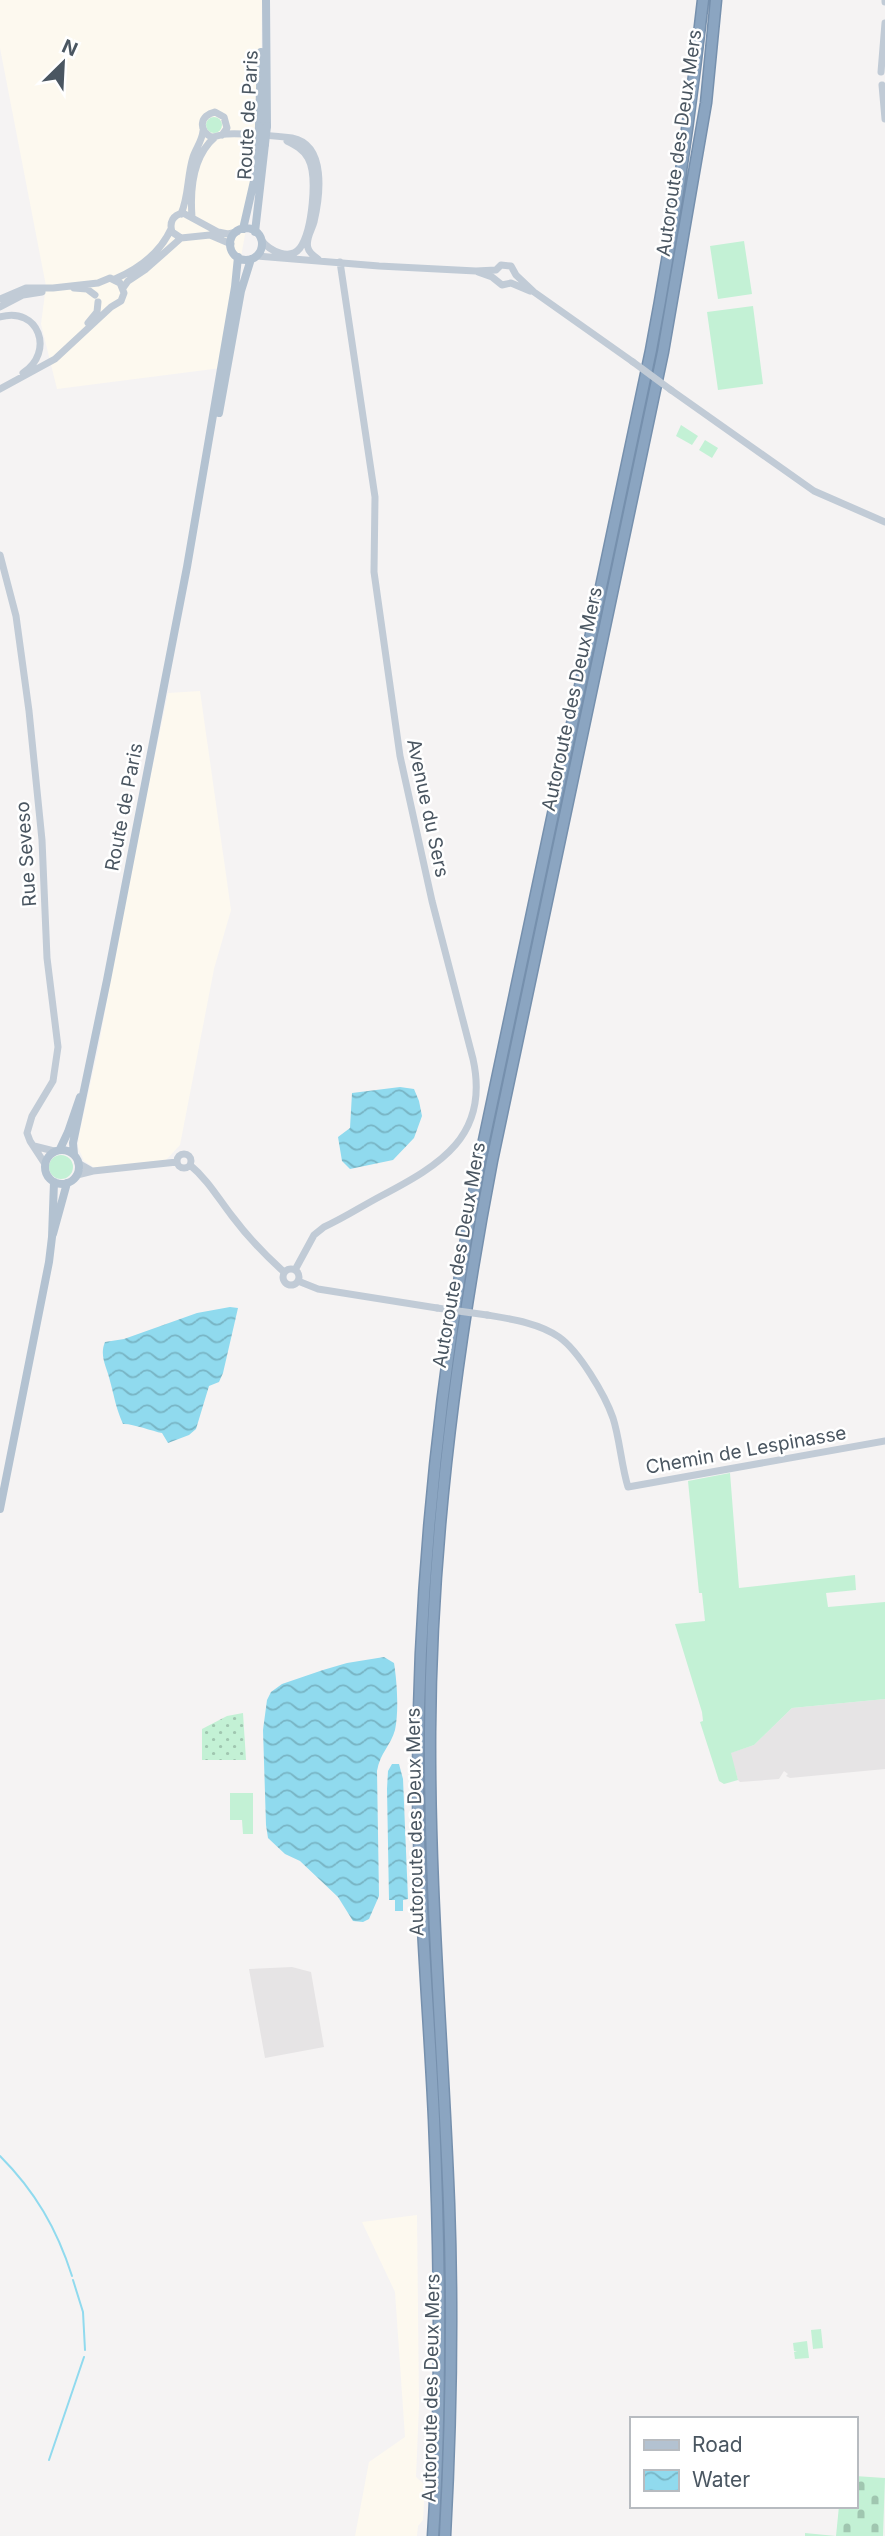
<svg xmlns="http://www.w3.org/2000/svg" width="885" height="2536" font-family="Inter,sans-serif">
<defs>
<pattern id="cemetery-stones" width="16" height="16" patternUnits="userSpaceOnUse" patternTransform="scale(1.75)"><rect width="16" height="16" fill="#c3f1d5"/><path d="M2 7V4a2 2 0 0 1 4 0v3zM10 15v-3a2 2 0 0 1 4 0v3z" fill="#a0c6b0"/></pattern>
<pattern id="garden-dots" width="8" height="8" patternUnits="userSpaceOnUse" patternTransform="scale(1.75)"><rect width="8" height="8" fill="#c3f1d5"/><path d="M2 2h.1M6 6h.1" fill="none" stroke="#a0c6b0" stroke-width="1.8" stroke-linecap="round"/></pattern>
<pattern id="water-waves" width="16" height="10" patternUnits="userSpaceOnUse" patternTransform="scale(1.75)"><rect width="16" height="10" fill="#90daee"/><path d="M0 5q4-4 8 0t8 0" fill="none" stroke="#78b4c4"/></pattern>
</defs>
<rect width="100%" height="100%" fill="#f5f3f3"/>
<!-- commercial -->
<path fill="#fdf9ef" d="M0 0H262L261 74 257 168 221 368 57 389 41 324 46 286 0 48Z
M200 691 231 910 214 969 180 1145 166 1160 95 1168 84 1161 78 1147 79 1135 99 1045 124 903 168 693Z
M417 2215 419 2405 416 2477 425 2485 423 2520 418 2526 417 2536H355L369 2462 405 2437 395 2292 362 2222Z"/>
<!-- education -->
<path fill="#e6e4e5" d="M885 1699V1769L790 1778 786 1776 788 1774 784 1771 779 1779 740 1782 738 1780 730 1753 754 1745 792 1708Z
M292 1967 311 1972 324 2047 265 2058 249 1969Z"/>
<!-- grass -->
<path fill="#c3f1d5" d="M206 125a8 8 0 1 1 16 0a8 8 0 1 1-16 0Z
M744 241 752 294 718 299 710 246Z
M753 306 763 384 718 390 707 312Z
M681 425 698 436 692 445 676 436Z
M705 440 718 448 712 458 699 450Z
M49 1167a12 12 0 1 1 24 0a12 12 0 1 1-24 0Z
M730 1473 739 1588 855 1575 856 1590 826 1593 828 1607 885 1602V1699L792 1708 754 1745 731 1753 738 1780 724 1784 719 1781 700 1722 703 1721 702 1712 675 1624 705 1621 702 1593H699L688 1481Z
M230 1793H253V1834H243L242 1820H230Z
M821 2329 823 2348 813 2349 811 2330Z
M807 2341 809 2358 795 2359 794 2352 797 2351H794L793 2343Z"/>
<!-- cemetery -->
<path fill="url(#cemetery-stones)" d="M855 2476 885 2478 883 2536H805V2533L836 2536 839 2506H855Z"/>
<!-- garden -->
<path fill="url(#garden-dots)" d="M243 1713 246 1760H202V1729L227 1716Z"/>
<!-- water -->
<path fill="url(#water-waves)" d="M400 1087 414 1089 419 1101 422 1116 414 1138 393 1160 350 1169 342 1161 338 1137 350 1128 352 1093Z
M230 1307 238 1308 223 1373 219 1382 209 1386 196 1429 189 1435 168 1443 162 1433C152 1431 131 1423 123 1424 115 1405 115 1399 110 1381 107 1367 99 1356 105 1342L124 1339 197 1313Z
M384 1657 394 1663C397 1681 399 1712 395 1730 391 1745 380 1753 377 1771L379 1896 369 1919 363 1922 353 1921 338 1897 300 1861 285 1854 268 1838 266 1825 263 1730 267 1700 271 1692 282 1684 323 1670 347 1663Z
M392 1764H399L403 1779 408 1899 403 1900V1911H395V1900H389L387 1789 388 1771Z"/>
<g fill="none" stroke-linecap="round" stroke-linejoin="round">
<!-- stream -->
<path stroke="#90daee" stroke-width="2" d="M0 2156C35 2191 57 2229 72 2276
M73 2280 83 2312 85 2350
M49 2460 84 2357"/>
<defs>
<path id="highway" d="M433 2536C442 2398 440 2258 434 2119 429 2011 419 1902 418 1793 417 1580 441 1368 480 1159L651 350C673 234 690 118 703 0
M445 2536C451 2425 453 2314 449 2203 443 2046 429 1890 430 1732 431 1541 456 1349 492 1161L663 352 706 103 716 0"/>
</defs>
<!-- highway casing -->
<use href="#highway" stroke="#7690ad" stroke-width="13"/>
<!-- secondary -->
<path stroke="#c1cbd6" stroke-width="7" d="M885 0V2
M881 72 885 23
M882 85 885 119
M222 135 227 128 224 117 215 112C200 115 198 130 211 137 217 137 221 134 227 134 241 133 278 136 292 138 327 145 320 196 314 222 312 230 305 239 308 248 309 253 314 256 318 259
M181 214C189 196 187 176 193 157 196 148 202 141 203 131
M192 217C190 190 193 156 215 137
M181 238 172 232C169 222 173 215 183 213L218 232 228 234 237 232
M262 241C270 251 290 261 300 248 312 231 318 176 308 158 303 149 295 145 287 141
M257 256 379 266 476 271 496 270 501 265 511 266 516 275 534 292 633 362
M478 272 492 277 502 285 511 283 530 291
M115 279C138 269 160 253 171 229
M74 288 87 289 95 295
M123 288 128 281 146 269 181 238 210 235 231 244
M0 299 26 288H53L98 283 110 278 120 283 124 293 121 301 111 307 55 359 0 389
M0 307 23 295 42 292
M0 317C39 306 55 352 23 373
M88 323 97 312 98 302
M671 390 814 491 885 522
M0 555 16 616 29 711 42 840 47 958 58 1047 53 1081 32 1116 27 1133 30 1141 45 1164
M34 1146 54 1151
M177 1161a7 7 0 1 1 14 0a7 7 0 1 1-14 0Z
M78 1163 92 1171
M190 1165C208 1180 218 1198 232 1216 247 1236 265 1255 284 1272
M77 1175 93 1171 177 1162
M283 1277a8 8 0 1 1 16 0a8 8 0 1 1-16 0Z
M295 1270 314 1235 324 1227C344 1218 362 1206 381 1196 440 1165 490 1136 473 1059L432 901 400 756 374 572 375 497 340 262
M298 1281 318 1289 437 1308
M487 1315C511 1319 539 1323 559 1337 579 1351 605 1395 613 1418 620 1440 621 1464 628 1487L885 1441"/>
<!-- primary -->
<path stroke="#b3c2d1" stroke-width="8" d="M266 0 267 126
M259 126 261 52
M230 244a16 16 0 1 1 32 0a16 16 0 1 1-32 0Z
M243 229 257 168 258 144
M255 232 265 144
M219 413 241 291 251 259
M60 1149 68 1132 80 1097
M45 1167a17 17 0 1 1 34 0a17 17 0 1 1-34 0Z
M74 1154 73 1143 107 980 187 567 235 287 238 257
M53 1234 67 1183
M0 1509 49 1262 52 1237 54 1182"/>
<!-- highway -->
<use href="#highway" stroke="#8ba5c1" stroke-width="10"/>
<!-- secondary-bridge -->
<path stroke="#c1cbd6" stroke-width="7" d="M633 362 671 390
M437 1308 487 1315"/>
<!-- primary-bridge -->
<path stroke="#b3c2d1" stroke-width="8" d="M258 144 259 126
M265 144 267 126"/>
</g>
<g text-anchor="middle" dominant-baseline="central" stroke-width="5" stroke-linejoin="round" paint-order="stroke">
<!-- street labels -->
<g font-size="19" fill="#4a5661" stroke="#fff">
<text transform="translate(248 115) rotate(-87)">Route de Paris</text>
<text transform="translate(679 143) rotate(-82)">Autoroute des Deux Mers</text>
<text transform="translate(572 699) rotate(-78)">Autoroute des Deux Mers</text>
<text transform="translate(124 807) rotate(-79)">Route de Paris</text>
<text transform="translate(428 808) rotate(78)">Avenue du Sers</text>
<text transform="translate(26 854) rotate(-94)">Rue Seveso</text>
<text transform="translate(459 1255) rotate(-80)">Autoroute des Deux Mers</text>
<text transform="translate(746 1450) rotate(-10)">Chemin de Lespinasse</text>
<text transform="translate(415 1822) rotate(-91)">Autoroute des Deux Mers</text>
<text transform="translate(431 2388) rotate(-89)">Autoroute des Deux Mers</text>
</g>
</g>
<!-- legend -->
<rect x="630" y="2417" width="228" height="91" fill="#ffffff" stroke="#b7bbc0" stroke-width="2"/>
<rect x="644" y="2440" width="35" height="10" fill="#b3c2d1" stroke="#b7bbc0" stroke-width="2"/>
<text x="692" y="2452" font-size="21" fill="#4a5661">Road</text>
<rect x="644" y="2470" width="35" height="21" fill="url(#water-waves)" stroke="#b7bbc0" stroke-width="2"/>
<text x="692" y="2487" font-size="21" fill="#4a5661">Water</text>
<!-- north arrow -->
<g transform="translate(63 63) rotate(24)" stroke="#ffffff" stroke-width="5" paint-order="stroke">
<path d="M0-5L12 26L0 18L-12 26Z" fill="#4a5661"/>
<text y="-10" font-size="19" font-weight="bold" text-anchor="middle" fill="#4a5661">N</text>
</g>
</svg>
